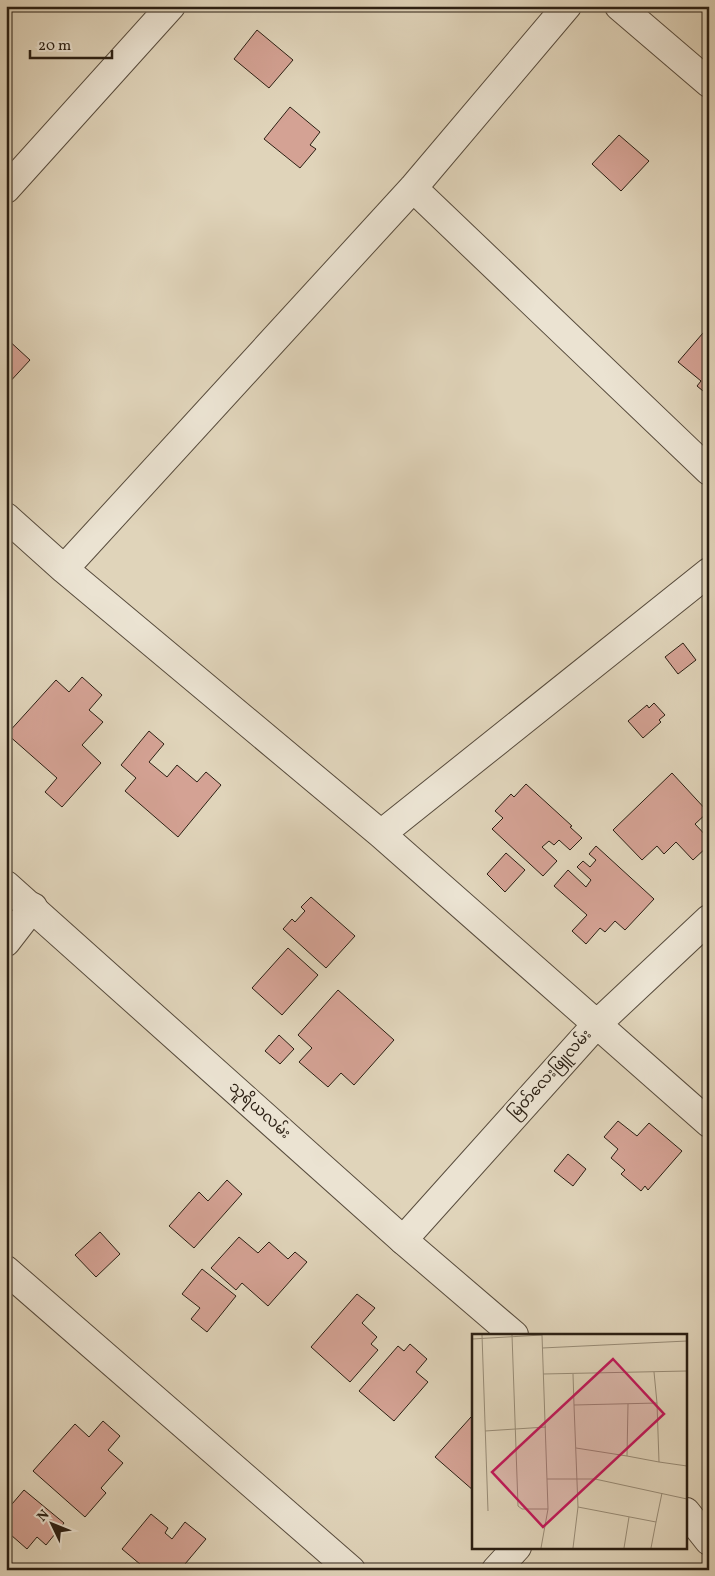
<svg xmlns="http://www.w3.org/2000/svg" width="715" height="1576" font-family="Vollkorn,'Noto Sans Myanmar',serif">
<rect width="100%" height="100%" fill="#e0d4ba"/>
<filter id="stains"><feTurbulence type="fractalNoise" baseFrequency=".004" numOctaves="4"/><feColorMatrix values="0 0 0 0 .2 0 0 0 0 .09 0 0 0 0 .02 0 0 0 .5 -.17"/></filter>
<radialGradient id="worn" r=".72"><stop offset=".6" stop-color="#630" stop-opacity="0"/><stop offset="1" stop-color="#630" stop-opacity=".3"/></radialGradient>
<!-- building -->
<path fill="#d4a294" stroke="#2b1f13" d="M324 6H337L331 12Z
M257 30 293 60 269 88 234 59Z
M290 107 320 132 310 145 316 149 300 168 264 139Z
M619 135 649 161 621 191 592 164Z
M709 326V396L697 386 701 381 678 362Z
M6 338 30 360 6 386Z
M683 643 696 660 678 674 665 657Z
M82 677 102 695 89 710 103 722 82 745 101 763 62 807 45 792 57 778 7 734 56 680 69 692Z
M654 703 665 715 659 720 661 722 643 738 628 721 647 705 649 708Z
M149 731 164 744 149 762 167 777 177 765 197 782 206 772 221 785 178 837 125 791 136 778 121 765Z
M672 773 708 812 695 824 709 839V845L693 860 676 842 664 854 657 846 642 860 613 830Z
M526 784 572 826 570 827 582 838 570 850 559 840 554 845 549 841 542 847 557 861 543 876 492 829 503 818 495 811 511 794 514 797Z
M596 846 654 899 625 930 615 921 605 932 600 928 586 944 572 931 587 915 554 886 568 870 586 887 591 880 577 867 583 861 590 867 596 860 589 854Z
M506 853 525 870 505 892 487 874Z
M311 897 355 936 326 968 283 929 292 919 295 922 305 911 301 907Z
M288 948 318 975 282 1015 252 988Z
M338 990 394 1040 354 1085 341 1073 328 1087 299 1062 312 1048 298 1035Z
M279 1035 294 1049 280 1064 265 1051Z
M618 1121 637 1136 649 1123 682 1151 648 1190 645 1186 641 1191 621 1174 625 1170 611 1158 618 1149 604 1137Z
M568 1154 586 1169 573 1186 554 1171Z
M227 1180 242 1194 194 1248 169 1226 199 1192 208 1201Z
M100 1232 120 1254 96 1277 75 1255Z
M239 1237 258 1253 269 1242 288 1259 295 1252 307 1262 268 1306 242 1283 236 1290 211 1268Z
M202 1269 236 1296 207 1332 191 1319 200 1308 182 1294Z
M357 1294 375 1308 362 1323 377 1337 371 1344 378 1350 350 1382 311 1347Z
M410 1344 427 1359 416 1372 428 1382 394 1421 359 1391 398 1346 404 1351Z
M471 1417 474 1419V1491L435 1457Z
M103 1421 120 1436 108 1450 123 1463 101 1488 106 1493 85 1517 33 1471 75 1424 89 1437Z
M24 1490 64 1523 46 1545 37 1537 27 1549 11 1535 6 1541V1511Z
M151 1514 168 1528 165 1533 172 1539 185 1522 206 1539 180 1570H147L122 1549Z"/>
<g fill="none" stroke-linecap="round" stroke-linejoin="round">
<defs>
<path id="minor" d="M567 6 413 188 64 569 381 834 709 1123
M619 6 709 83
M413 188 709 471
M6 189 171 6
M6 517 64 569
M381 834 709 572
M6 942 33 907
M403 1240 596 1025 709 919
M6 1270 351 1570
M496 1570 517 1547"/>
<path id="tertiary" d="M6 885 403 1240 514 1335
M686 1512 709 1541"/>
</defs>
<!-- minor casing -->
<use href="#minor" stroke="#584c3d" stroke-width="30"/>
<!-- tertiary casing -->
<use href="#tertiary" stroke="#584c3d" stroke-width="30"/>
<!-- minor -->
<use href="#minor" stroke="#ebe3d2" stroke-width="28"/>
<!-- tertiary -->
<use href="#tertiary" stroke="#ebe3d2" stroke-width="28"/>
</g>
<g text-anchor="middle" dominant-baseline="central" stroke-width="5" stroke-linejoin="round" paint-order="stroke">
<!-- street labels -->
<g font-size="15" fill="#2b1f13" stroke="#ebe3d2">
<text transform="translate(551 1075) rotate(-48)">မြတ်လေးဖြူလမ်း</text>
<text transform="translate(259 1111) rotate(42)">သူရိယလမ်း</text>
</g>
</g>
<!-- overview -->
<g transform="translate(472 1334)">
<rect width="215" height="215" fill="#e0d4ba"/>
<path fill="none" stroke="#988c77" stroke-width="1" d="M10 1 16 177M40 1 46 172 50 175H76M0 5 70 1M70 14 215 7M182 38 185 69M71 40 215 37M101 40 102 71M13 97 74 93M104 114 155 122M187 128 215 132M75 145H123L215 165M106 173 184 188 190 159M69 214 76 175 70 1M101 214 106 173 102 71 185 69 187 128 155 122 156 70M152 214 157 183M179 214 184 188"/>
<path fill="#c2185b" fill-opacity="0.15" stroke="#c2185b" stroke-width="2.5" d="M141 25 192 80 71 193 20 138Z"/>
<rect width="215" height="215" fill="none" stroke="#2b1f13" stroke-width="2.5"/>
</g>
<!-- margin -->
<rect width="715" height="1576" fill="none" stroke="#e0d4ba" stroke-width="25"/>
<rect x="8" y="8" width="700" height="1561" fill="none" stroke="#2b1f13" stroke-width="2.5"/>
<rect x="12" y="12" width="690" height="1551" fill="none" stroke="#2b1f13"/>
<!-- north arrow -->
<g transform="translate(52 1524) rotate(313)" stroke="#ebe3d2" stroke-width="4" paint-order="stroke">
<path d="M0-4L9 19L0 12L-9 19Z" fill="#2b1f13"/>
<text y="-8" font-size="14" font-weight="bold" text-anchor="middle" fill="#2b1f13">N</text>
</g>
<!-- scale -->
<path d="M30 50v8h82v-8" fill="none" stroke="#2b1f13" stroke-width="2.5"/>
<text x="38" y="50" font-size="15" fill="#2b1f13" stroke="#ebe3d2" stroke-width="4" paint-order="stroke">20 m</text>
<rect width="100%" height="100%" filter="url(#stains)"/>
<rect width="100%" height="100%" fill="url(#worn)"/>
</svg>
